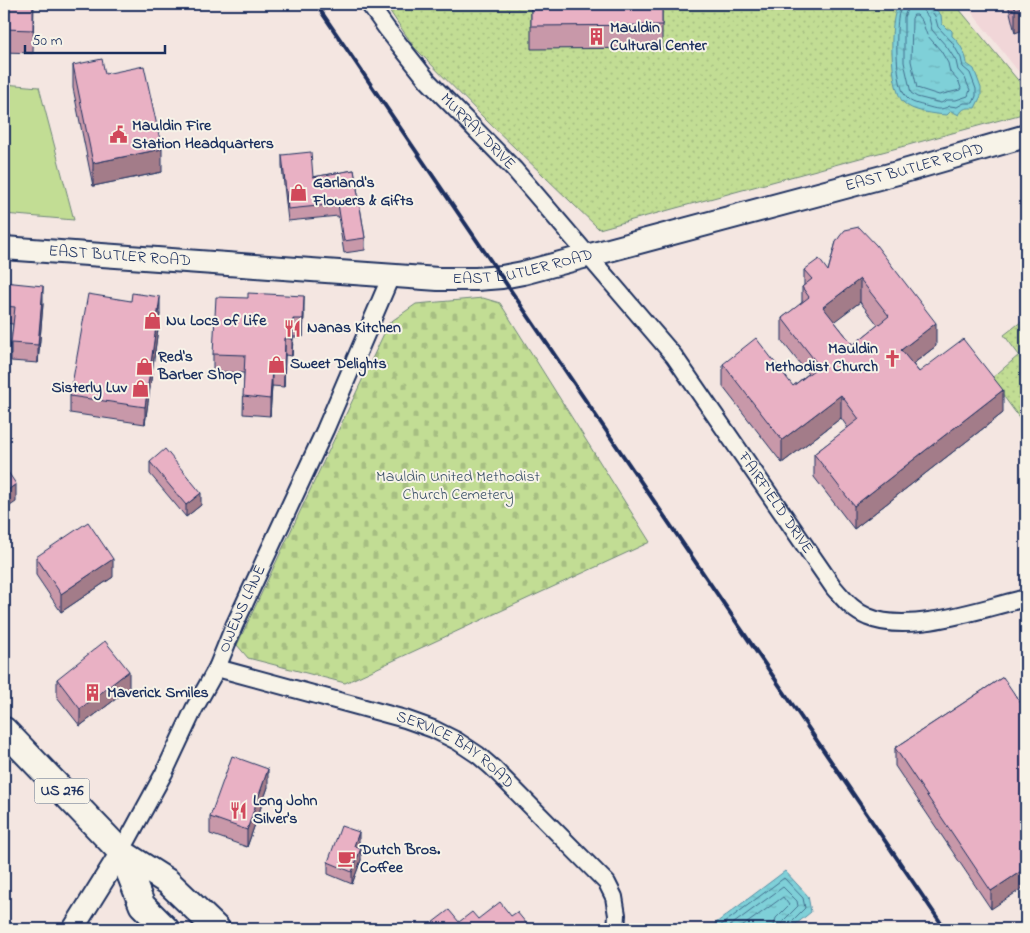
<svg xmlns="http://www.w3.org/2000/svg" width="1030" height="933" font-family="'Indie Flower',sans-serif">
<defs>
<pattern id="cemetery-stones" width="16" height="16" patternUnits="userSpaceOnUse" patternTransform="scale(1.25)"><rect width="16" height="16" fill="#c2dd94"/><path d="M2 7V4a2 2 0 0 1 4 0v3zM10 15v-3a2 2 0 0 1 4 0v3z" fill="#a6be82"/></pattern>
<pattern id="park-dots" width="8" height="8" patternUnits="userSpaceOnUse" patternTransform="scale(1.25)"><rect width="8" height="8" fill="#c2dd94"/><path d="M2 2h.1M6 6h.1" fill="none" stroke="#a6be82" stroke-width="1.8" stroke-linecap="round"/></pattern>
<pattern id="water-ripples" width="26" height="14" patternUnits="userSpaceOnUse" patternTransform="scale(1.25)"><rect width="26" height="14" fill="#7fd0d8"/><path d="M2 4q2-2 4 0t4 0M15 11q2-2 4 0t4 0" fill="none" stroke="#6db3bc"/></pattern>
</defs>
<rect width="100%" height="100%" fill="#f4e6e1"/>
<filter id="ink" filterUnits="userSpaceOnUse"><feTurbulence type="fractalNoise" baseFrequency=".02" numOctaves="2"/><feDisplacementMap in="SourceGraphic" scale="10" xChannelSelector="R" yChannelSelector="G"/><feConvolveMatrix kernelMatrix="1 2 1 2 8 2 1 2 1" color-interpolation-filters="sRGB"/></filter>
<g filter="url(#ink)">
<!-- built -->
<path fill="#f1d6d8" d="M965 4H1026V81Z"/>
<!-- grass -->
<path fill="#c2dd94" stroke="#6e8679" d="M4 84 39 87 74 220 4 214Z"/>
<!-- cemetery -->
<path fill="url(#cemetery-stones)" stroke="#6e8679" d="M483 298 500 303 650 542 345 683 248 658 237 645 389 323 416 304Z"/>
<!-- park -->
<path fill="url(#park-dots)" stroke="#6e8679" d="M385 4H955L1026 90V113L599 229 488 122 414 47Z
M1026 318V416L1021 420 991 379 1019 355 1004 335Z"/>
<!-- water -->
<path fill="url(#water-ripples)" stroke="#5790a7" d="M899 4H931L941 15 942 24 947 29H950L952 31V36C959 41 967 56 967 64L974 69 981 88V96L975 108C967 108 963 107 959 115L951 111 947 115C934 114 912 112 903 102 890 88 888 18 899 4Z
M785 871 808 896 811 912 790 929H708Z"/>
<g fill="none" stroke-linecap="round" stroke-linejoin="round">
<!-- shore -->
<path stroke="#436f8f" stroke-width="1" d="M902 4C902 9 898 13 898 18 896 35 895 86 907 98 911 103 919 104 925 106 937 109 939 111 950 106L957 107 964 103H973L976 96V89L970 73 963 67 961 58 952 42 938 27 935 16 929 8 928 4
M909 4 904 17V62L911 93 917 97 941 103 947 100H956L968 96 970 90 965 78 958 70 956 61 947 47 932 30 929 18 922 9V4
M914 15H917L922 21 927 35 941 51 948 63 950 72 959 82 961 88 960 90 939 95 917 88 911 61 912 19Z
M716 929 784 878 803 898 805 908 789 924 787 929
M726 929 783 887 797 901 798 906 783 921 781 929
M739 929 783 897 789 905 776 918 773 929"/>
<defs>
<g id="minor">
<path id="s1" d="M369 4 387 29 428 81 514 169 674 356 834 588C844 599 853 611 868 617 909 635 984 608 1026 598"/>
<path id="s2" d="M217 668 405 719 433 729 457 741 478 755 493 768 607 883 614 897 617 915 616 929"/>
<path id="s3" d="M121 852 164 773 194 709 217 668 234 626 325 430 391 276"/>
</g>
<path id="tertiary" d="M73 929 121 852"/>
<g id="secondary">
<path id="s4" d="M4 248 438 279H476L502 277 523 273 901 172 1026 136"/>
</g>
<path id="primary" d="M4 730 121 852 168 882 217 929
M121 852 142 905 166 929"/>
</defs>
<!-- minor casing -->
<use href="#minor" stroke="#1b2f5e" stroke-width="20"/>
<!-- tertiary casing -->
<use href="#tertiary" stroke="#1b2f5e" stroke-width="24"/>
<!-- secondary casing -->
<use href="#secondary" stroke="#1b2f5e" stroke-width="26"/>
<!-- primary casing -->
<use href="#primary" stroke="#1b2f5e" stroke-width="29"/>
<!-- minor -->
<use href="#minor" stroke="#f7f3e8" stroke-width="16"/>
<!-- tertiary -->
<use href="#tertiary" stroke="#f7f3e8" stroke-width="20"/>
<!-- secondary -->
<use href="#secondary" stroke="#f7f3e8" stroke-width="22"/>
<!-- primary -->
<use href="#primary" stroke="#f7f3e8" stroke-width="25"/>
<!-- rail -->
<path stroke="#1b2f5e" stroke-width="4" d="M316 4 945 929"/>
</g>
<!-- wall -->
<path fill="#c898a9" stroke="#1b2f5e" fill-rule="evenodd" d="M4 4H34L33 53 4 52Z
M531 4H662V48L531 49Z
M1008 4H1026L1015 33Z
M73 65 105 74 162 172 93 186 73 88Z
M282 155 313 177 354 170 365 238V250L344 253 338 216 288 221 282 167Z
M836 242 936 346 913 364 919 372 1003 413 854 529 814 477V454L848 428 841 418 782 463 723 387V364L793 386 808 374 782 341V318L802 303V287L804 285V270L828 271ZM860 302 878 325 853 345 834 321Z
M4 282 43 304 38 363 11 361V343L13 324 4 323Z
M160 314 145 424 70 413V396Z
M304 314 303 337H293L292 356 285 355 284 387 272 386 270 416 243 414 244 373 213 371V354Z
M150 462 201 505 186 517 150 474Z
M36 557 113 577 61 612 36 575Z
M1003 677 991 909 895 766V748Z
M57 679 129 689 80 726 57 697Z
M268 787 247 847 210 834V817Z
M359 844 358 847 361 860 352 884 328 874V862Z"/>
<!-- shaded-wall -->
<path fill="#a37c89" stroke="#1b2f5e" d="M1026 6V29L1015 33V9Z
M162 149V172L93 186V163Z
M860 279V302L823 330V307Z
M43 286V304L38 363V345Z
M304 296V314L303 337V319Z
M160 297V314L145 424V407Z
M293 319V337L292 356V339Z
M936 323V346L901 373V350Z
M285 338V355L284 387V369Z
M272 368V386L270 416V399Z
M1003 390V413L854 529V506Z
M841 395V418L782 463V440Z
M16 484V502L4 510V493Z
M201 493V505L186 517V505Z
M113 559V577L61 612V594Z
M129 671V689L80 726V709Z
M268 769V787L247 847V830Z
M359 832V844L354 857V846Z
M361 848V860L352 884V872Z
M1026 868V886L991 909V891Z"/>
<!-- building -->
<path fill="#e9b1c4" stroke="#1b2f5e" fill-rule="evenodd" d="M4 4H33V30L4 29Z
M531 4H662V25L531 26Z
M1013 4H1026V6L1015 9Z
M102 59 105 74 144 66 162 149 93 163 73 65Z
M311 152 313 177 354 170 365 238 344 241 338 204 288 209 282 155Z
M859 227 876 245 936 323 901 350 919 372 963 339 1003 390 854 506 814 454 859 419 841 395 782 440 723 364 756 338 793 386 819 366 782 318 809 297 802 287 812 279 804 270 819 259 828 271 836 242 840 236 845 230ZM860 279 889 316 853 345 823 307Z
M4 282 43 286 38 345 11 343 15 307 4 306Z
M132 293 160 297 145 407 70 396 88 294 131 301Z
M248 293 304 296 303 319H293L292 339 285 338 284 369 272 368 270 399 243 396 245 355 213 354 216 297 248 298Z
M165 449 201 493 186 505 150 462Z
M4 466 16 484 4 493Z
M88 522 113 559 61 594 36 557Z
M105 641 129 671 80 709 57 679Z
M1003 677 1026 711V868L991 891 895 748Z
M232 756 268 769 247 830 210 817Z
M341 826 359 832 354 846 361 848 352 872 328 862Z
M500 902 511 916 517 912 531 929H424L449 910 459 922 472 912 478 919Z"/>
</g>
<!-- icons -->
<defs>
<symbol id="building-bare" viewBox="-9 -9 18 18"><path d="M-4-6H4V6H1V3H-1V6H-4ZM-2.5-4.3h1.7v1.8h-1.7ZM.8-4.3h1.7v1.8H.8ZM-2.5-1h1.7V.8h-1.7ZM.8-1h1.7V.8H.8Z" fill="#d1495b" stroke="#f7f3e8" stroke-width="2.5" paint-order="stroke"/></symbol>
<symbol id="civic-bare" viewBox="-9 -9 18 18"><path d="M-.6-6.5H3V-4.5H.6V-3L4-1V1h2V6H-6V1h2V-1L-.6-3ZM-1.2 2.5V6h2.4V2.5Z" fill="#d1495b" stroke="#f7f3e8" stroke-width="2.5" paint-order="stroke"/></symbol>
<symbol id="shop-bare" viewBox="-9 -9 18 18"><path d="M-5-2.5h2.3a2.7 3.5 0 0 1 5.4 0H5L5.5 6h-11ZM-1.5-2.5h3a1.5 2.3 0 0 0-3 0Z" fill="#d1495b" stroke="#f7f3e8" stroke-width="2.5" paint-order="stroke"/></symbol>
<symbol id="restaurant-bare" viewBox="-9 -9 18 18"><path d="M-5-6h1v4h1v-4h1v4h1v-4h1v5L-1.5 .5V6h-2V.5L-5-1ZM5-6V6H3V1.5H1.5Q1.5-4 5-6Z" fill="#d1495b" stroke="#f7f3e8" stroke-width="2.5" paint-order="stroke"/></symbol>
<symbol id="church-bare" viewBox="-9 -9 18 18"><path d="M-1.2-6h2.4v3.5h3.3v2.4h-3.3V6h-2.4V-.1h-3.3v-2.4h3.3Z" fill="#d1495b" stroke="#f7f3e8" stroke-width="2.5" paint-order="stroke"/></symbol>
<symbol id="cafe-bare" viewBox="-9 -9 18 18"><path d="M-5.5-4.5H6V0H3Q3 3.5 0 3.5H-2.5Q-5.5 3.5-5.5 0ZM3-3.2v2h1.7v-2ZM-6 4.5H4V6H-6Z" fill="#d1495b" stroke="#f7f3e8" stroke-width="2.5" paint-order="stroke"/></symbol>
</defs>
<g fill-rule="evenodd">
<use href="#building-bare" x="584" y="24" width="25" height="25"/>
<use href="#civic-bare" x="106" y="122" width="25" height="25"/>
<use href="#shop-bare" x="286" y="180" width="25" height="25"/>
<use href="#shop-bare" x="140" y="308" width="25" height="25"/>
<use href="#restaurant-bare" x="280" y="316" width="25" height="25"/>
<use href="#church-bare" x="880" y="346" width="25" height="25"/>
<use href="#shop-bare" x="264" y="352" width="25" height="25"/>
<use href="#shop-bare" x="132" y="354" width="25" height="25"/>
<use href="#shop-bare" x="128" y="376" width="25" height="25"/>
<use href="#building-bare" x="80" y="680" width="25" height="25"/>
<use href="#restaurant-bare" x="226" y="798" width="25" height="25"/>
<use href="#cafe-bare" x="334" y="846" width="25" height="25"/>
</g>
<g text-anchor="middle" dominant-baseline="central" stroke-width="4" stroke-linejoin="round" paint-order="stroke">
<!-- shield labels -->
<rect fill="#f7f3e8" stroke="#5d6a87" stroke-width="1" x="34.5" y="778.5" width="55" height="25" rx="4"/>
<g font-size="15" font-weight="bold" fill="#1b2f5e">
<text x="62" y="791">US 276</text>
</g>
<!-- poi labels -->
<g font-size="16" font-weight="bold" fill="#1b2f5e" stroke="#f7f3e8" text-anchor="start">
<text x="610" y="28">Mauldin<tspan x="610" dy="18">Cultural Center</tspan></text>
<text x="132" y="126">Mauldin Fire<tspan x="132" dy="18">Station Headquarters</tspan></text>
<text x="313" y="183">Garland's<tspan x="313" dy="18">Flowers &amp; Gifts</tspan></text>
<text x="166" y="321">Nu Locs of Life</text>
<text x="307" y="328">Nanas Kitchen</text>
<text x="878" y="349" text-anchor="end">Mauldin<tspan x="878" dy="18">Methodist Church</tspan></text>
<text x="158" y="357">Red's<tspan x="158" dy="18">Barber Shop</tspan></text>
<text x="290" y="364">Sweet Delights</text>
<text x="127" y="388" text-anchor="end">Sisterly Luv</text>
<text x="107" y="693">Maverick Smiles</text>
<text x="253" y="801">Long John<tspan x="253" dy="18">Silver's</tspan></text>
<text x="360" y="850">Dutch Bros.<tspan x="360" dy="18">Coffee</tspan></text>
</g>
<!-- street labels -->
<g font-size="16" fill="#1b2f5e" stroke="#f7f3e8">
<text stroke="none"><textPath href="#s1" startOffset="168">MURRAY DRIVE</textPath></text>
<text stroke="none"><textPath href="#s4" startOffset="926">EAST BUTLER ROAD</textPath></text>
<text stroke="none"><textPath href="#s4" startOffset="116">EAST BUTLER ROAD</textPath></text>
<text stroke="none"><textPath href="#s4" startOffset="521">EAST BUTLER ROAD</textPath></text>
<text stroke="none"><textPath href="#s1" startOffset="645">FAIRFIELD DRIVE</textPath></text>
<text stroke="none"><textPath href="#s3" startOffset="272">OWENS LANE</textPath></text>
<text stroke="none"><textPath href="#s2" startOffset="254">SERVICE BAY ROAD</textPath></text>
</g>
<!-- park labels -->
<g font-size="16" fill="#3c5269" stroke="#f7f3e8">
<text x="458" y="477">Mauldin United Methodist<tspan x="458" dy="18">Church Cemetery</tspan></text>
</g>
</g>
<!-- margin -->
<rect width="1030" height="933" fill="none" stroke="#f7f3e8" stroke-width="20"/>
<rect x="10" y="10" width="1010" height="913" fill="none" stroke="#1b2f5e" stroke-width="2" filter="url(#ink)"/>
<!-- scale -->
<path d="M25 45v8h140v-8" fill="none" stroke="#1b2f5e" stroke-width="2.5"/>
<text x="32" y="45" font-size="15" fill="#1b2f5e" stroke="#f7f3e8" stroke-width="4" paint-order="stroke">50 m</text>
</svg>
